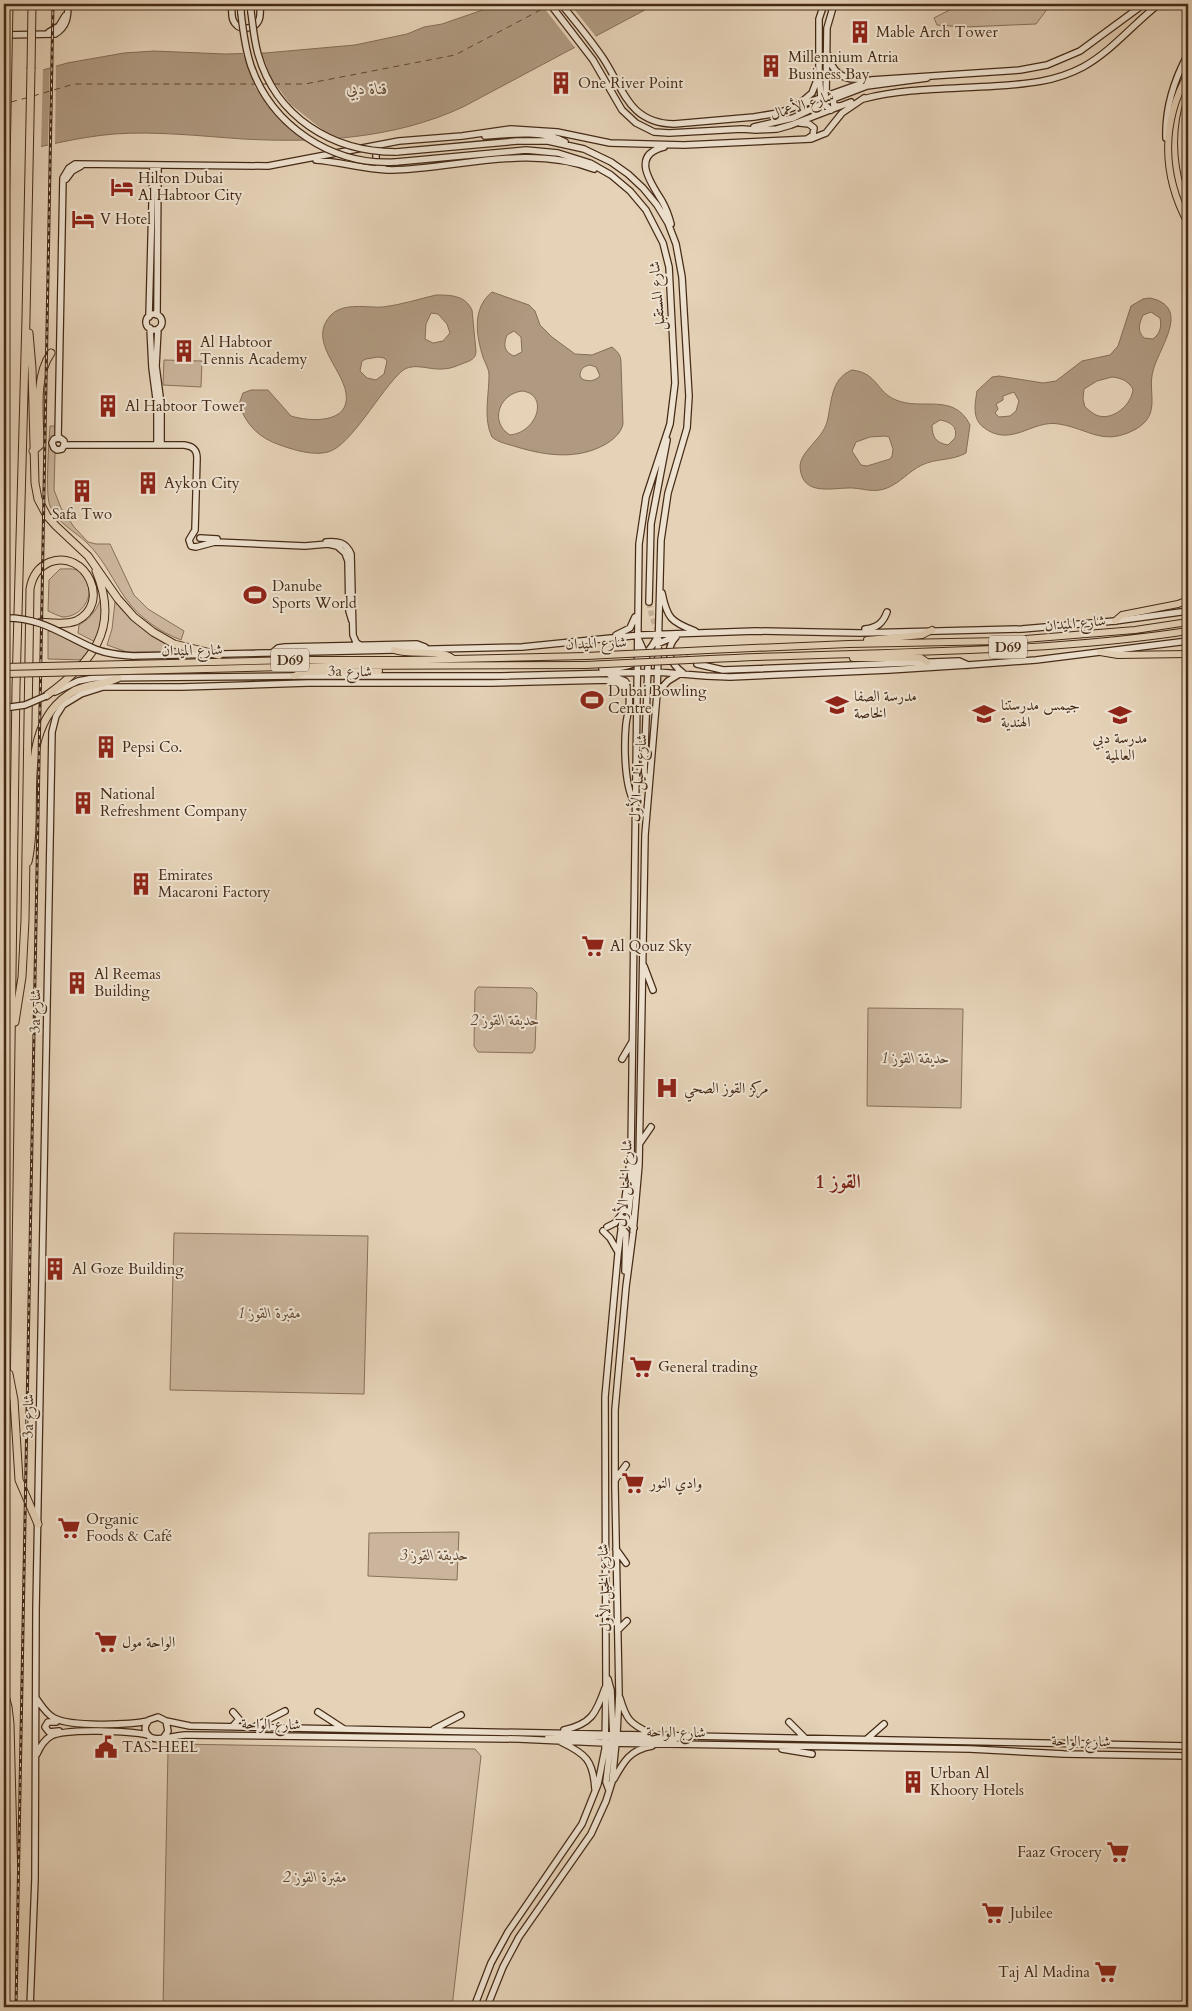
<svg xmlns="http://www.w3.org/2000/svg" width="1192" height="2011" font-family="Cardo,Amiri,serif">
<rect width="100%" height="100%" fill="#e5d2b7"/>
<filter id="stains"><feTurbulence type="fractalNoise" baseFrequency=".004" numOctaves="4"/><feColorMatrix values="0 0 0 0 .2 0 0 0 0 .09 0 0 0 0 .02 0 0 0 .5 -.17"/></filter>
<radialGradient id="worn" r=".72"><stop offset=".6" stop-color="#630" stop-opacity="0"/><stop offset="1" stop-color="#630" stop-opacity=".3"/></radialGradient>
<!-- green -->
<path fill="#cab59c" stroke="#887059" d="M961 4H1051L1036 24 965 27 937 25 934 18Z
M164 360 202 361 201 387 163 385Z
M50 426H57L56 434 52 437 51 447 55 453 54 490 61 508 74 527 88 542 96 544H110L134 595 148 609 184 631 181 640C160 632 140 618 126 599 113 581 104 559 87 543 75 531 57 523 50 506 45 495 49 441 50 426Z
M60 569C66 569 74 568 79 571 100 586 86 617 63 617 58 616 53 613 48 611L49 580Z
M102 594 103 618 97 643 78 633 79 625C92 617 98 609 102 594Z
M115 602C141 629 156 639 192 652H127L107 645 112 629Z
M48 631 54 632 92 652 87 660 48 659Z
M478 987 532 988 537 993 535 1049 532 1053 478 1052 474 1046 475 991Z
M868 1008 963 1009 961 1108 867 1106Z
M174 1233 368 1236 364 1394 170 1390Z
M459 1532 457 1580 368 1576 369 1533Z
M174 1744 475 1749 481 1756 452 2007H163L168 1750Z"/>
<!-- water -->
<path fill="#af9980" stroke="#856d56" fill-rule="evenodd" d="M500 4H656L463 107C394 139 318 143 243 139 200 136 156 131 114 134 78 137 44 146 9 154L19 77 67 63 124 53 154 51 225 54 265 53 355 45 407 34 424 27 442 24Z
M492 292 529 305 535 311 540 325 552 337 575 354 592 355 612 347C618 352 621 355 621 363L623 424C621 433 614 439 606 444 578 460 547 456 517 447 508 444 499 443 492 437 483 418 489 396 489 375 489 369 485 363 483 357 476 335 472 308 492 292ZM514 331 521 337 522 352 514 356C504 352 503 345 507 335ZM590 365 596 367 600 376C595 381 589 382 582 379L580 376C580 369 584 366 590 365ZM522 391C549 394 538 432 510 435 489 422 499 394 522 391Z
M436 295C450 295 465 295 472 310L476 351C476 359 470 361 464 363 456 366 451 369 442 369 429 370 413 362 402 371 381 389 351 446 328 452 313 456 294 450 280 445 259 438 246 425 239 404L243 393 251 390H268L291 416C310 422 351 424 346 393 342 368 307 340 331 315 344 302 367 308 383 307 400 305 419 299 436 295ZM431 313 438 314 447 324 450 333 443 341 433 343 425 339 426 324ZM378 357 384 358 387 361 384 374 376 380 367 378 360 371 362 361 366 359Z
M1150 298C1192 307 1159 347 1153 371 1147 392 1162 414 1136 429 1103 447 1090 429 1059 424 1032 419 1011 449 983 427 972 418 975 404 977 391L992 377 999 376 1043 383 1056 381 1082 361 1110 355 1118 346 1131 306 1143 299ZM1151 312 1160 318C1162 326 1160 334 1153 339L1144 338C1137 331 1139 324 1143 315ZM1112 377C1122 378 1128 381 1133 389 1132 404 1114 420 1099 416 1094 415 1089 410 1085 407L1083 399 1084 389 1097 381ZM1014 392 1019 401 1016 411 1010 416 999 417 995 413 998 409 996 404 1003 400V396Z
M852 370C878 373 876 392 896 400 922 411 954 392 970 425L966 453C952 461 936 458 922 465 909 471 900 483 887 488 875 493 865 489 853 488 834 487 802 498 800 467 800 451 822 440 827 422 832 403 830 379 852 370ZM940 420C950 422 958 426 955 438L948 445C936 443 932 437 932 425ZM885 436 889 437 893 449 892 456 890 459 867 466 861 465 852 451 856 442 870 437Z"/>
<!-- pier -->
<path fill="#e5d2b7" d="M541 4H570L597 38 576 49Z
M242 51H261L271 78 290 104 324 131 347 141 309 143 290 129 277 116 255 87Z
M56 63 55 146 48 147 50 65Z
M43 67 41 149 10 157 4 160V82Z"/>
<g fill="none" stroke-linecap="round" stroke-linejoin="round">
<!-- ferry -->
<path stroke="#604630" stroke-width="1" stroke-dasharray="6 5" stroke-linecap="butt" d="M261 84H270
M274 84H305L455 55 550 5
M33 96 74 84H257
M11 102 26 98"/>
<!-- secondary-tunnel -->
<path stroke="#c5b097" stroke-width="5.5" stroke-dasharray="5.5 3" stroke-linecap="butt" d="M649 602C654 633 664 644 691 660"/>
<defs>
<path id="secondary" d="M232 4C232 9 231 15 233 20 238 32 254 30 259 20 261 15 260 9 260 4
M550 4 593 60 622 110 636 123 654 132 669 133 742 129 756 130 777 129 791 125 851 102
M561 4C576 22 590 39 603 58 624 90 629 123 674 124L754 117 778 113 871 80 1020 70 1047 65 1080 51 1144 4
M824 4 819 19V73L821 98 826 106 831 110
M251 12V4
M241 13V4
M49 32 59 26 65 16
M4 35 55 34C67 27 68 17 68 4
M828 55C833 75 846 82 866 78
M863 99C905 88 951 89 995 86 1026 84 1055 82 1083 67 1112 51 1133 24 1159 4
M799 104 812 93 817 80
M840 106H834L833 99 867 86 927 78
M800 123 809 124 814 128 813 135 807 139
M754 127 793 118 824 103 826 96 827 28 834 4
M485 136C510 134 543 130 565 142
M1166 138C1165 109 1174 80 1188 54
M1183 138 1188 122
M664 147C630 155 651 183 662 201 666 208 669 216 671 224
M378 148C374 157 376 165 385 169
M396 152 517 141H548L584 149 611 162 628 174 643 188 657 205 668 223 676 244 682 277 689 396 687 428 668 493 661 540 657 694 645 835 639 1165 633 1233 626 1287 615 1410V1487L619 1694 617 1733 612 1782 606 1801 591 1834 519 1937 503 1967 487 2007
M316 160C342 162 366 170 392 170 459 168 529 144 594 169
M396 162 526 150 558 153 590 163 611 175 630 191 646 210 663 243 669 267 675 383 670 424 646 497 639 544 631 1153 618 1254 605 1397 606 1684 605 1749 598 1784 582 1824 508 1932 491 1963 474 2007
M66 179 72 171 81 166
M146 322a8 8 0 1 1 16 0a8 8 0 1 1-16 0Z
M157 315 158 165
M149 317 153 165
M150 328 152 368 157 406V445
M158 329 156 366 161 404V445
M58 438 63 178 69 168 75 164 268 166 399 141 462 136 511 129 557 132 610 143 684 145 811 139 826 133 842 113 864 98
M64 445V441L60 438 54 439 52 443 54 448 57 450 62 449 64 445H184C192 446 197 449 197 458L195 530 189 540 191 546 196 547 215 542 305 546 328 544 337 546 345 553 348 561 349 611 352 621
M200 538 217 539
M326 542C338 541 346 542 351 554L353 635 356 642 362 647
M662 593C667 618 671 622 695 631
M649 602 651 524 667 440
M865 629C877 628 883 623 887 612
M616 635 630 628 635 617
M676 637C664 650 670 663 683 673
M638 638 646 656 648 666 644 773 649 788
M657 644 676 636
M272 653 278 648 285 647 417 644 425 647
M133 656 522 647 641 635 756 631 860 633 1022 629 1115 621 1188 611
M697 664 723 670 959 661 968 665
M602 669C633 667 642 665 658 636
M610 675 625 681 636 696
M55 692 78 681 94 678 294 676H501L657 672 706 676 730 677 889 670 968 665 1036 660 1188 641
M658 692 668 681 681 673
M644 966 653 990
M622 1059 632 1042
M640 1143 651 1127
M631 1155 634 1165 628 1217 630 1223 634 1228
M607 1227 615 1223 622 1214
M621 1227 626 1233 625 1271
M603 1231 610 1238 618 1252
M615 1480 626 1465
M616 1549 626 1563
M618 1630 627 1621
M608 1679 611 1690 613 1737
M36 1698C41 1705 46 1714 54 1718 70 1727 130 1725 148 1721
M620 1698C626 1719 630 1724 650 1733
M233 1712 239 1719 233 1726
M318 1712 344 1729
M166 1721 190 1726 1188 1746
M56 1722H48L45 1727 49 1732 59 1731
M789 1722 804 1737
M256 1726 285 1711
M434 1729 461 1715
M564 1730C591 1724 596 1714 605 1688
M164 1737 168 1731 166 1721 158 1717 149 1720C146 1724 144 1727 146 1732 150 1745 174 1735 185 1735L519 1739 605 1743 970 1749 1064 1754 1188 1756
M548 1737H609
M614 1738 675 1739 681 1736
M868 1738 884 1724
M561 1742C586 1754 593 1760 595 1789
M782 1749 812 1754
M37 1754C40 1747 44 1740 51 1736 66 1728 130 1731 148 1735
M614 1779C624 1761 630 1750 652 1746
M609 1790 606 1782 611 1740
M30 2007 35 1879 36 1610 52 732 56 716 63 705 81 694 103 687H181L308 683H492L609 680C619 681 626 687 629 696 631 706 627 714 626 724 624 744 624 784 634 802"/>
<path id="primary" d="M1188 74C1161 123 1162 175 1188 223
M1188 98C1179 127 1179 159 1188 189
M1115 621 1122 615 1178 604 1188 600
M867 640 922 635 932 630
M394 650C410 656 440 649 452 658
M708 650 849 644 1001 641 1135 630 1188 622
M1100 652 1118 655 1188 654
M853 658H921L927 662
M710 659C869 651 1031 655 1188 631
M127 664 293 660H407L586 656
M127 671 328 666 585 665
M294 676 304 672 379 671"/>
<path id="highway" d="M4 280V363
M29 333 32 368 35 483 38 499 47 516 56 526 88 556 118 599 134 617 153 632 174 644 219 655
M33 451 40 445C40 417 34 377 51 353
M46 696C91 663 121 630 96 571
M28 862C41 805 14 725 74 691 88 684 105 685 118 678
M15 1022 22 977 25 920 30 589C32 577 38 567 50 562 86 549 112 604 76 621 65 625 52 623 41 622
M9 1374 14 1400 19 1480 38 1524
M4 1545 16 687 26 318 31 69
M4 1692 8 1707 10 1724 14 1883 12 2007"/>
</defs>
<!-- secondary casing -->
<use href="#secondary" stroke="#452a16" stroke-width="8"/>
<!-- primary casing -->
<use href="#primary" stroke="#452a16" stroke-width="8"/>
<!-- highway casing -->
<use href="#highway" stroke="#452a16" stroke-width="9"/>
<!-- secondary -->
<use href="#secondary" stroke="#eee2d0" stroke-width="5.5"/>
<!-- primary -->
<use href="#primary" stroke="#e5d2b7" stroke-width="6"/>
<!-- highway -->
<use href="#highway" stroke="#e5d2b7" stroke-width="7"/>
<defs>
<path id="rail" d="M16 2007 53 4"/>
</defs>
<!-- rail casing -->
<use href="#rail" stroke="#452a16" stroke-width="3"/>
<!-- rail -->
<use href="#rail" stroke="#eee2d0" stroke-width="1" stroke-dasharray="4" stroke-linecap="butt"/>
<defs>
<path id="secondary-bridge" d="M251 12C253 26 254 40 258 54 276 117 332 152 396 152
M241 13C243 31 245 48 251 66 272 126 332 166 396 162
M4 618C42 617 62 635 95 649 107 654 120 655 133 656
M4 708 25 705 46 696"/>
<path id="primary-bridge" d="M586 656 708 650
M585 665 710 659
M4 667 127 664
M4 674 127 671"/>
<path id="highway-bridge" d="M31 69 32 4
M4 273 9 4"/>
</defs>
<!-- secondary-bridge casing -->
<use href="#secondary-bridge" stroke="#452a16" stroke-width="8" stroke-linecap="butt"/>
<!-- primary-bridge casing -->
<use href="#primary-bridge" stroke="#452a16" stroke-width="8" stroke-linecap="butt"/>
<!-- highway-bridge casing -->
<use href="#highway-bridge" stroke="#452a16" stroke-width="9" stroke-linecap="butt"/>
<!-- secondary-bridge -->
<use href="#secondary-bridge" stroke="#eee2d0" stroke-width="5.5"/>
<!-- primary-bridge -->
<use href="#primary-bridge" stroke="#e5d2b7" stroke-width="6"/>
<!-- highway-bridge -->
<use href="#highway-bridge" stroke="#e5d2b7" stroke-width="7"/>
</g>
<!-- icons -->
<defs>
<symbol id="building-bare" viewBox="-9 -9 18 18"><path d="M-4-6H4V6H1V3H-1V6H-4ZM-2.5-4.3h1.7v1.8h-1.7ZM.8-4.3h1.7v1.8H.8ZM-2.5-1h1.7V.8h-1.7ZM.8-1h1.7V.8H.8Z" fill="#8f2418" stroke="#eee2d0" stroke-width="2.5" paint-order="stroke"/></symbol>
<symbol id="hotel-bare" viewBox="-9 -9 18 18"><path d="M-6-4.5h1.5V1H6V5H4.5V3h-9V5H-6ZM-4 0a1.8 1.8 0 1 1 3.6 0ZM.5 0V-2.5h3Q6-2.5 6 0Z" fill="#8f2418" stroke="#eee2d0" stroke-width="2.5" paint-order="stroke"/></symbol>
<symbol id="stadium-bare" viewBox="-9 -9 18 18"><path d="M0-5a6.5 5 0 1 0 0 10a6.5 5 0 1 0 0-10ZM-3.5-1.8h7v3.6h-7Z" fill="#8f2418" stroke="#eee2d0" stroke-width="2.5" paint-order="stroke"/></symbol>
<symbol id="school-bare" viewBox="-9 -9 18 18"><path d="M0-5L7-2L0 1L-7-2ZM-4 1L0 2.5L4 1V4Q0 6-4 4Z" fill="#8f2418" stroke="#eee2d0" stroke-width="2.5" paint-order="stroke"/></symbol>
<symbol id="supermarket-bare" viewBox="-9 -9 18 18"><path d="M-6-5.5h2.5l.6 2H6L4.5 2H-2.5L-4.4-4H-6ZM-1.5 3.2a1.3 1.3 0 1 0 .1 0ZM3 3.2a1.3 1.3 0 1 0 .1 0Z" fill="#8f2418" stroke="#eee2d0" stroke-width="2.5" paint-order="stroke"/></symbol>
<symbol id="hospital-bare" viewBox="-9 -9 18 18"><path d="M-5-5h3v3.5h4V-5h3V5h-3V1.5h-4V5h-3Z" fill="#8f2418" stroke="#eee2d0" stroke-width="2.5" paint-order="stroke"/></symbol>
<symbol id="civic-bare" viewBox="-9 -9 18 18"><path d="M-.6-6.5H3V-4.5H.6V-3L4-1V1h2V6H-6V1h2V-1L-.6-3ZM-1.2 2.5V6h2.4V2.5Z" fill="#8f2418" stroke="#eee2d0" stroke-width="2.5" paint-order="stroke"/></symbol>
</defs>
<g fill-rule="evenodd">
<use href="#building-bare" x="844" y="16" width="32" height="32"/>
<use href="#building-bare" x="755" y="50" width="32" height="32"/>
<use href="#building-bare" x="545" y="67" width="32" height="32"/>
<use href="#hotel-bare" x="106" y="171" width="32" height="32"/>
<use href="#hotel-bare" x="67" y="203" width="32" height="32"/>
<use href="#building-bare" x="168" y="335" width="32" height="32"/>
<use href="#building-bare" x="92" y="390" width="32" height="32"/>
<use href="#building-bare" x="132" y="467" width="32" height="32"/>
<use href="#building-bare" x="66" y="475" width="32" height="32"/>
<use href="#stadium-bare" x="239" y="579" width="32" height="32"/>
<use href="#stadium-bare" x="576" y="684" width="32" height="32"/>
<use href="#school-bare" x="821" y="689" width="32" height="32"/>
<use href="#school-bare" x="968" y="698" width="32" height="32"/>
<use href="#school-bare" x="1104" y="699" width="32" height="32"/>
<use href="#building-bare" x="90" y="731" width="32" height="32"/>
<use href="#building-bare" x="67" y="787" width="32" height="32"/>
<use href="#building-bare" x="125" y="868" width="32" height="32"/>
<use href="#supermarket-bare" x="577" y="930" width="32" height="32"/>
<use href="#building-bare" x="61" y="967" width="32" height="32"/>
<use href="#hospital-bare" x="651" y="1072" width="32" height="32"/>
<use href="#building-bare" x="39" y="1253" width="32" height="32"/>
<use href="#supermarket-bare" x="625" y="1351" width="32" height="32"/>
<use href="#supermarket-bare" x="617" y="1467" width="32" height="32"/>
<use href="#supermarket-bare" x="53" y="1512" width="32" height="32"/>
<use href="#supermarket-bare" x="90" y="1626" width="32" height="32"/>
<use href="#civic-bare" x="90" y="1731" width="32" height="32"/>
<use href="#building-bare" x="897" y="1766" width="32" height="32"/>
<use href="#supermarket-bare" x="1102" y="1836" width="32" height="32"/>
<use href="#supermarket-bare" x="977" y="1897" width="32" height="32"/>
<use href="#supermarket-bare" x="1090" y="1956" width="32" height="32"/>
</g>
<g text-anchor="middle" dominant-baseline="central" stroke-width="4" stroke-linejoin="round" paint-order="stroke">
<!-- shield labels -->
<g fill="#eee2d0" stroke="#78614e" stroke-width="1">
<rect x="989" y="635.5" width="38" height="23" rx="4"/>
<rect x="271" y="648.5" width="38" height="23" rx="4"/>
</g>
<g font-size="14" font-weight="bold" fill="#452a16">
<text x="1008" y="647">D69</text>
<text x="290" y="660">D69</text>
</g>
<!-- poi labels -->
<g font-size="15" fill="#452a16" stroke="#eee2d0" text-anchor="start">
<text x="876" y="32">Mable Arch Tower</text>
<text x="788" y="57">Millennium Atria<tspan x="788" dy="17">Business Bay</tspan></text>
<text x="578" y="83">One River Point</text>
<text x="138" y="178">Hilton Dubai<tspan x="138" dy="17">Al Habtoor City</tspan></text>
<text x="100" y="219">V Hotel</text>
<text x="200" y="342">Al Habtoor<tspan x="200" dy="17">Tennis Academy</tspan></text>
<text x="125" y="406">Al Habtoor Tower</text>
<text x="164" y="483">Aykon City</text>
<text x="82" y="514" text-anchor="middle">Safa Two</text>
<text x="272" y="586">Danube<tspan x="272" dy="17">Sports World</tspan></text>
<text x="608" y="691">Dubai Bowling<tspan x="608" dy="17">Centre</tspan></text>
<text x="854" y="696">مدرسة الصفا<tspan x="854" dy="17">الخاصة</tspan></text>
<text x="1001" y="705">جيمس مدرستنا<tspan x="1001" dy="17">الهندية</tspan></text>
<text x="1120" y="738" text-anchor="middle">مدرسة دبي<tspan x="1120" dy="17">العالمية</tspan></text>
<text x="122" y="747">Pepsi Co.</text>
<text x="100" y="794">National<tspan x="100" dy="17">Refreshment Company</tspan></text>
<text x="158" y="875">Emirates<tspan x="158" dy="17">Macaroni Factory</tspan></text>
<text x="610" y="946">Al Qouz Sky</text>
<text x="94" y="974">Al Reemas<tspan x="94" dy="17">Building</tspan></text>
<text x="684" y="1088">مركز القوز الصحي</text>
<text x="72" y="1269">Al Goze Building</text>
<text x="658" y="1367">General trading</text>
<text x="650" y="1483">وادي النور</text>
<text x="86" y="1519">Organic<tspan x="86" dy="17">Foods &amp; Café</tspan></text>
<text x="122" y="1642">الواحة مول</text>
<text x="122" y="1747">TAS-HEEL</text>
<text x="930" y="1773">Urban Al<tspan x="930" dy="17">Khoory Hotels</tspan></text>
<text x="1102" y="1852" text-anchor="end">Faaz Grocery</text>
<text x="1010" y="1913">Jubilee</text>
<text x="1090" y="1972" text-anchor="end">Taj Al Madina</text>
</g>
<!-- street labels -->
<g font-size="15" fill="#452a16" stroke="#eee2d0">
<text transform="translate(802 105) rotate(-18)">شارع الأعمال</text>
<text transform="translate(657 296) rotate(-95)">شارع المستقبل</text>
<text transform="translate(1075 623) rotate(-5)">شارع الميدان</text>
<text transform="translate(596 643) rotate(-2)">شارع الميدان</text>
<text transform="translate(192 650) rotate(-1)">شارع الميدان</text>
<text transform="translate(350 671) rotate(1)">3a شارع</text>
<text transform="translate(638 778) rotate(-85)">شارع الخيل الأول</text>
<text transform="translate(35 1011) rotate(-89)">3a شارع</text>
<text transform="translate(624 1183) rotate(-86)">شارع الخيل الأول</text>
<text transform="translate(28 1416) rotate(-89)">3a شارع</text>
<text transform="translate(604 1588) rotate(-92)">شارع الخيل الأول</text>
<text transform="translate(271 1724) rotate(1)">شارع الواحة</text>
<text transform="translate(676 1732) rotate(1)">شارع الواحة</text>
<text transform="translate(1081 1741) rotate(1)">شارع الواحة</text>
</g>
<!-- park labels -->
<g font-size="15" font-style="italic" fill="#604631" stroke="#eee2d0">
<text x="505" y="1020">حديقة القوز 2</text>
<text x="915" y="1058">حديقة القوز 1</text>
<text x="269" y="1313">مقبرة القوز 1</text>
<text x="434" y="1555">حديقة القوز 3</text>
<text x="315" y="1877">مقبرة القوز 2</text>
</g>
<!-- water labels -->
<g font-size="16" font-style="italic" fill="#604630" stroke="#eee2d0">
<text x="367" y="89">قناة دبي</text>
</g>
<!-- district labels -->
<g font-size="20" font-weight="bold" fill="#7a1f14" stroke="#eee2d0">
<text x="838" y="1181">القوز 1</text>
</g>
</g>
<!-- margin -->
<rect width="1192" height="2011" fill="none" stroke="#e5d2b7" stroke-width="20"/>
<rect x="5" y="5" width="1182" height="2001" fill="none" stroke="#452a16" stroke-width="2.5"/>
<rect x="10" y="10" width="1172" height="1991" fill="none" stroke="#452a16"/>
<rect width="100%" height="100%" filter="url(#stains)"/>
<rect width="100%" height="100%" fill="url(#worn)"/>
</svg>
